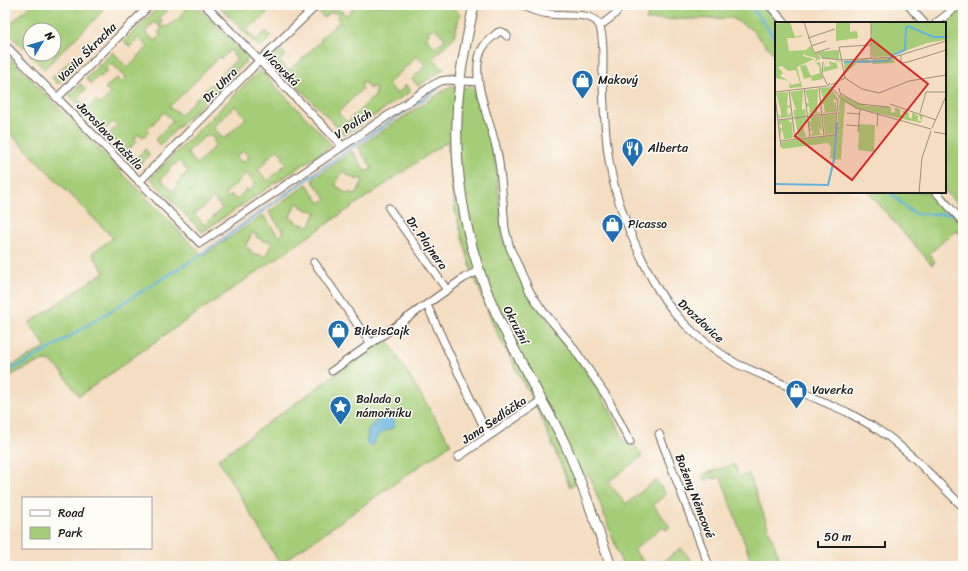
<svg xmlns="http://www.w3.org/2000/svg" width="968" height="571" font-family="Sriracha,sans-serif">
<rect width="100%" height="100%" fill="#fdfcf7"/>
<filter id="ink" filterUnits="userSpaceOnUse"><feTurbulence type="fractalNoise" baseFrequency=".025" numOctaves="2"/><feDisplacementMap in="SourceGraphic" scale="8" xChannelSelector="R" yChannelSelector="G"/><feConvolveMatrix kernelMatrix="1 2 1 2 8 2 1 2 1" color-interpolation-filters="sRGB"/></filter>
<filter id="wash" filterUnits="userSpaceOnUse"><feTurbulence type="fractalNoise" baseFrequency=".012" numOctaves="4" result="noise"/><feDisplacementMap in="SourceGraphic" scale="16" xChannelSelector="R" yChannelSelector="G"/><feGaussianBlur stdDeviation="0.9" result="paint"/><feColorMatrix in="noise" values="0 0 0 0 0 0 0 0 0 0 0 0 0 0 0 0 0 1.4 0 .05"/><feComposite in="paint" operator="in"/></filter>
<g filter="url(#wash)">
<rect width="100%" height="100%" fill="#f4ddc1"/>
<!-- green -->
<path fill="#a5cd78" stroke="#60744a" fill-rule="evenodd" d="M31 5H98L103 11 44 69 29 54 30 53V54H54V30H30V45L28 43 23 48 5 30V26L7 24 9 25Z
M161 5H163L168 10 159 18 162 22 160 23 164 28 167 26 168 27 177 19 178 20 182 15 181 14 190 5H196L248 59 160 145 155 139 173 121 164 112 147 130 149 132 143 137 139 134 134 139 137 141 128 150 136 158 145 149 150 155 138 166 108 135 117 126 113 122 104 131 69 95 81 84 86 89 78 98 88 108 96 100 100 104 110 94 105 88 117 78 121 83 126 78 112 63 106 69 107 71 101 77 99 76 91 84 86 78 113 52 127 68 139 57 138 56 148 47 139 38 130 47 124 41ZM155 22 162 29 158 32 161 36 155 41 145 32ZM230 50 233 53V54L237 59 180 115 175 110 174 111 169 107 201 76 200 75 219 57 221 59Z
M218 5H241L244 8 247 5H275L256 24 254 22 246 30 256 40 266 31 271 37 260 48Z
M327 5H337L336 6 340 12 342 11 346 15 358 5H451L460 14 454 37 433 58 444 69 418 86 412 79 426 65 416 56 413 59V60L388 84 397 94 406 85 411 91 345 135 271 59 281 50 286 55 279 61 288 71 295 64 296 65 322 40 320 39 340 21 337 18 338 16 335 12 333 13 331 12 324 18 319 12ZM435 28 445 39 436 48 426 38 429 34 428 32 430 30H433ZM364 82 370 89 373 86 376 90 374 92 376 95 347 122 338 113 363 88 361 86Z
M632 5H763L779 23H776V56L751 29 732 18 646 20 649 12 629 9Z
M963 6V208L958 205 945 191V23H942Z
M5 53 203 256 263 215 279 237 284 233 269 212 307 184 320 203 326 199 312 180 352 151 366 172 372 168 358 147 451 86 476 88 495 159 503 238 527 294 547 320 571 349 610 410 625 442 634 444 642 456 608 482 626 504 656 480 666 494 653 505 670 527 666 530 663 526 634 550 647 566H623L589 474 570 487 540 415 493 325 471 268 461 233 456 214 451 186 448 141 156 341 79 396C72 387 58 363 48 361 40 359 14 374 5 378V369L46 347 29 323 104 272 92 253 113 238 5 128ZM343 171 347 173V175L357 180 358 178 363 180 356 195 350 192 348 194 341 190V189L335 185ZM296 203 301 205V207L311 211 312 210 316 212 310 226 304 224 303 225 295 222V220L290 217ZM252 233 257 235 256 237 266 242 267 240 272 243 265 257 259 254 258 256 250 252 251 250 245 247Z
M74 56 80 62 58 84 52 78Z
M260 70 332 145 202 232 150 178ZM235 106 246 118 224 139 213 127ZM206 135 208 137 211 135 215 140 213 142 216 145 197 164 187 153ZM277 150 284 157 282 159 286 163 268 181 258 170 267 161 266 160ZM243 151 249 157 242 163 236 156ZM179 161 188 171 178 182 179 185 172 191 161 179 169 171 168 169 174 164 175 165ZM245 173 254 182 253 184 254 186 249 191 247 189 236 200 232 195 228 198 225 194 244 176 243 174ZM213 198 222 208 205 225 194 214 199 210 200 211Z
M868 192H932L963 226V237L956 230 929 254 935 262 932 265Z
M386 338 451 444 280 564 218 459Z
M734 464 739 477 749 474 782 566H753L721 477 714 479 713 477 704 481 702 475Z
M681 548 692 562 687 566H658Z"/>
<!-- water -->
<path fill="#64b4de" stroke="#40687d" d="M385 417H388L393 419 395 424 394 427 379 434 372 445 370 446C366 444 367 443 367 438 367 427 375 420 385 417Z"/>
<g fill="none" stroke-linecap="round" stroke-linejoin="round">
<!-- stream -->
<path stroke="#64b4de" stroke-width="2.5" d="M749 5 765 24 776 41
M890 192 909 210 916 214H954
M5 373 43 353 202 254 351 148 438 89"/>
</g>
</g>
<g filter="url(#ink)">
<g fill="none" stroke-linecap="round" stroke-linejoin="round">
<defs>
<path id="minor" d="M205 5 338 141 342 146
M521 5C531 10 540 13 550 14 563 16 588 12 597 22 606 31 602 71 603 84 604 111 605 139 610 166 616 200 629 232 644 263 652 280 661 297 674 312 691 333 714 350 737 364L847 412 872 426 889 437 915 459 963 507
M769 5 785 23
M908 5 924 23
M936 23 959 5
M600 26 614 15 622 5
M507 36C503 31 499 30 495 35 489 39 484 45 481 51 469 81 493 125 498 156 502 180 503 204 505 229L510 248 530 292 543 311 570 343 597 382 607 397 630 442
M5 45 200 243 433 85 441 81 447 80 479 82
M57 98 150 5
M139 182 259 61 317 5
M936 192 963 222
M389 208 447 290
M314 262 371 344
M427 305 455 366
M457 370 482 423 489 436
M332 371 464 278 480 270
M659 434 709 566
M458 457 542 400"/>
<path id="tertiary" d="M474 5C469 30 463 54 460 79 450 158 463 241 496 313 510 343 527 372 542 401 550 415 558 429 565 444 583 484 596 525 611 566"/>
</defs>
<!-- minor casing -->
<use href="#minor" stroke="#686056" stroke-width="9"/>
<!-- tertiary casing -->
<use href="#tertiary" stroke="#686056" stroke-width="11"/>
<!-- minor -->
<use href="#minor" stroke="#fff" stroke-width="7"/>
<!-- tertiary -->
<use href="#tertiary" stroke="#fff" stroke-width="9"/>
</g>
</g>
<!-- icons -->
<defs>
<symbol id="shop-pin" viewBox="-11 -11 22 30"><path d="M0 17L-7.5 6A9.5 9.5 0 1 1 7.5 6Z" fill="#1f6fb2" stroke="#fdfcf7"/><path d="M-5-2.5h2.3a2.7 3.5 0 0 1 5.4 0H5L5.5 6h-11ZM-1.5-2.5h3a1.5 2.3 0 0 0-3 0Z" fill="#fff"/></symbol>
<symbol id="restaurant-pin" viewBox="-11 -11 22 30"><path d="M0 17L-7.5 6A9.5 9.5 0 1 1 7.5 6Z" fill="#1f6fb2" stroke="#fdfcf7"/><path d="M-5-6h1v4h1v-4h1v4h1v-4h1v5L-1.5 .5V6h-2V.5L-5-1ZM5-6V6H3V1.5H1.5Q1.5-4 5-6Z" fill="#fff"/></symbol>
<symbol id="sight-pin" viewBox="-11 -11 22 30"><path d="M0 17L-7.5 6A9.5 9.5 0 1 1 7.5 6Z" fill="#1f6fb2" stroke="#fdfcf7"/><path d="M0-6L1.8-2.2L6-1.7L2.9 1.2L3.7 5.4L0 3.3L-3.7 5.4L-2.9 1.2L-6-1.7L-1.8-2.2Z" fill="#fff"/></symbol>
</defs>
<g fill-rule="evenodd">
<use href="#shop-pin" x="570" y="68" width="25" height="34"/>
<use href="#restaurant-pin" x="620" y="136" width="25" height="34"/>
<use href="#shop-pin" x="600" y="212" width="25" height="34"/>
<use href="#shop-pin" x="326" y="318" width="25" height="34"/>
<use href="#shop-pin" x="784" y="378" width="25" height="34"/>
<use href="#sight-pin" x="328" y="394" width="25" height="34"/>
</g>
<g text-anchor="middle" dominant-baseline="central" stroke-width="3" stroke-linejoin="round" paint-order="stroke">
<!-- street labels -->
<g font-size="12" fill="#1c1c1c" stroke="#fdfcf7">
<text transform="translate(87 52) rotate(-45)">Vasila Škracha</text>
<text transform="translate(281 68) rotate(45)">Vícovská</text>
<text transform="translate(220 85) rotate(-45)">Dr. Uhra</text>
<text transform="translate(353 124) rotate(-34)">V Polích</text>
<text transform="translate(110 136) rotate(46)">Jaroslava Kaštila</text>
<text transform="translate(427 243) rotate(55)">Dr. Plajnera</text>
<text transform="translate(701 321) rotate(43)">Drozdovice</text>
<text transform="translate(516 325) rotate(63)">Okružní</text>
<text transform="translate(494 420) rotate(-34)">Jana Sedláčka</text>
<text transform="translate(695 496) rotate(69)">Boženy Němcové</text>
</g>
<!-- poi labels -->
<g font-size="12" fill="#1c1c1c" stroke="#fdfcf7" text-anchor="start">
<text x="598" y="80">Makový</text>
<text x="648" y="148">Alberta</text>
<text x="628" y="224">Picasso</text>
<text x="354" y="331">BikeisCajk</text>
<text x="812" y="390">Vaverka</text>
<text x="356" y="399">Balada o<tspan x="356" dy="14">námořníku</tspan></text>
</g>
</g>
<!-- overview -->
<g transform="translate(775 22)">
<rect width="171" height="171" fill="#f4ddc1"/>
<path d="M15 0 20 15 27 13 28 14 20 16H12L14 29 31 28 35 24 44 37 40 40 41 36 29 33 30 29 28 34 39 37 22 45 27 65 14 66V59L1 56 0 2ZM7 44 13 49 21 48 25 61 16 63 15 60V66L14 59 5 54 8 51 3 45ZM61 0H75V10L82 9 83 16 61 19ZM96 0H171V18L152 21 116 34 97 35ZM64 28V37L47 36 40 30ZM118 36 120 41 97 42 98 37ZM51 37 50 45 56 44 53 39 60 41 62 38 65 40 66 45 64 39 61 40 63 46 48 50ZM93 37 95 41H82L70 52 69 39ZM45 40 48 57 37 59 36 55 29 57 25 44 31 43 36 54 45 51 44 44 41 41ZM55 65 62 75V79L58 77 59 81 61 80V90L47 91 50 90 49 85V82L46 83V79H49L45 66ZM43 67 42 91 45 90V92L33 93V91L35 92 34 84 32 85 31 81H34L30 68ZM28 68 27 88 30 87 32 101 29 100 28 104 31 115 21 116 20 114 23 115V111L18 88H21L15 70ZM13 70 12 84 15 83V87L13 85 12 88 13 94 16 90V95L4 96 3 91 6 95V90L1 71ZM66 73 91 84 116 85V91L120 90V86H122L125 88V93H128V89H131L134 91V96H137V91H139L143 94V99H146L144 92 148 93 146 101 80 86 70 80 66 137 60 138 54 163H13L53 162 59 137 55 136 56 125 53 121 7 127 6 120 62 113V104H66L62 103 63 97H66H63V90H66L63 89ZM61 92 59 112 50 113 48 93ZM46 94 47 109 44 106 45 111 48 113 35 114 38 110 36 108 35 111 34 107 37 105H34L33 98 36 100V97L33 95ZM14 97V100H17L18 116 6 118 9 117 8 111 6 108V115L4 104 7 107V102L4 103V98L16 97 17 99ZM84 102 100 103 99 130 83 128Z" fill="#a5cd78" fill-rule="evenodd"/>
<path fill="none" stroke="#64b4de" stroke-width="2" d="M69 40 113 39 118 33 130 28 131 6 133 4 158 15H171M0 162 53 163 59 137 62 100"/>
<path fill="none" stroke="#9e907f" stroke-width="1" d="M29 0 38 28 45 37M96 0V36M33 16 60 7M36 24 51 19M40 31 55 26M126 33V41L133 40 171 28M47 36 68 38 119 35 171 19M48 40 47 52 52 62M70 56 87 67 104 71 134 59 171 53M70 56 64 25 96 23M56 63 70 56M55 64 67 77 81 86 156 107M44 65 49 114M29 66 35 116M64 66 65 71 84 82 114 85M14 68 20 117M0 70 52 64 55 61 53 64M0 73 6 125M115 82 161 98M72 91 84 92M145 91 151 70H171M3 98 61 91M71 103 84 104M102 104 103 91M157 106 171 74M83 110 85 87M159 110 171 112M5 119 60 113 63 77 66 72M144 171 147 136 156 109"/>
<path fill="#d62828" fill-opacity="0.15" stroke="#d62828" stroke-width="2" d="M96 17 153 62 77 158 20 114Z"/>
<rect width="171" height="171" fill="none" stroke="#1c1c1c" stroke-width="2"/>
</g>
<!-- margin -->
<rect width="968" height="571" fill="none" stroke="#fdfcf7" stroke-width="20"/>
<!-- legend -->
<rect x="22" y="497" width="130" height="52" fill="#fdfcf7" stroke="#a3a29f"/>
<rect x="30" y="510" width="20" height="6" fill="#ffffff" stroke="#a3a29f"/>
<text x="58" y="517" font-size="12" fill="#1c1c1c">Road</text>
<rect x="30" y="527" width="20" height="12" fill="#a5cd78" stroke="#a3a29f"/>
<text x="58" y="537" font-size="12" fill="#1c1c1c">Park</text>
<!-- north arrow -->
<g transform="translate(42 42) rotate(52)"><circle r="19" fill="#fdfcf7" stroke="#a3a29f"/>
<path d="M0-3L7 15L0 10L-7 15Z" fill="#1f6fb2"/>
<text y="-6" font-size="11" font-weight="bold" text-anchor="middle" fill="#1c1c1c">N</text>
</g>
<!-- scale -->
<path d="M818 541v6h67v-6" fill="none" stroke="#1c1c1c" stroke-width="2"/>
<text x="824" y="541" font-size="12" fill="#1c1c1c" stroke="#fdfcf7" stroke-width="3" paint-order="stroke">50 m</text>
</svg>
